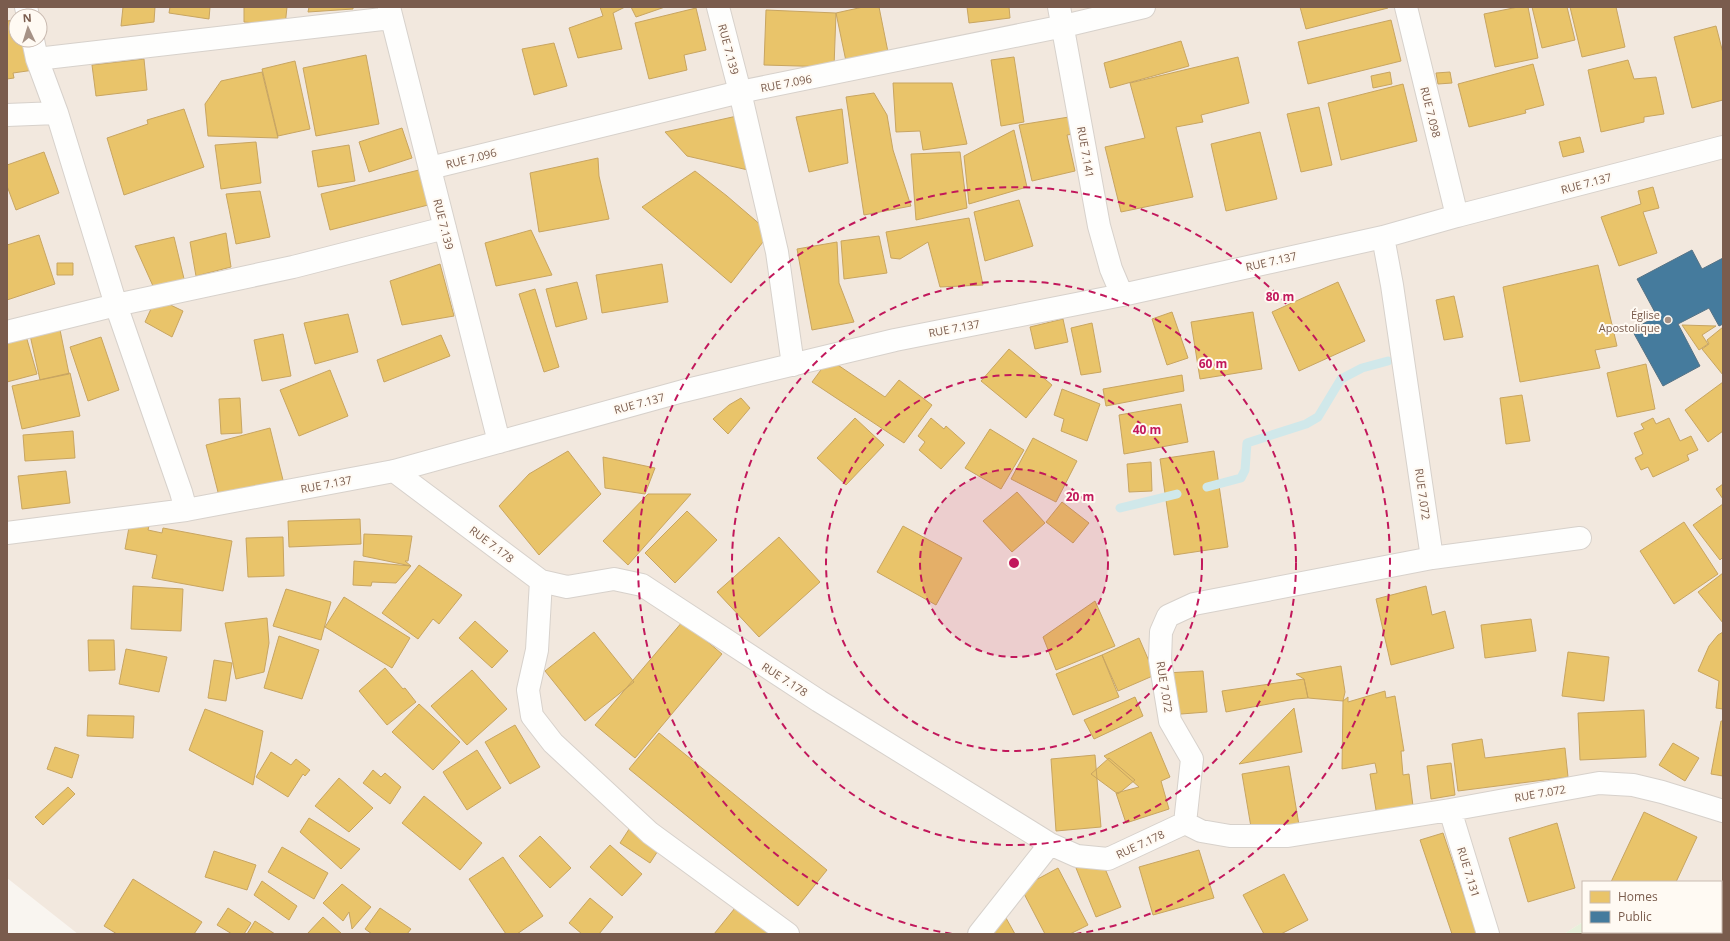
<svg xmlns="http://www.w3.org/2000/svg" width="1730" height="941" font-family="'Open Sans',sans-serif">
<rect width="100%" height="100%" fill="#f9f5f0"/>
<!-- residential -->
<path fill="#f2e8de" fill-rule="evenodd" d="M7 7H1723V888H1721V882H1583V922L1564 934H78L7 878ZM16 16H40V40H16Z"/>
<!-- green -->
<path fill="#e7f0db" d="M1721 888H1723V934H1564L1583 922V932H1660L1668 934 1669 932H1721Z"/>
<!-- homes -->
<path fill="#e9c46a" stroke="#c8a561" d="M123 7H155L154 22 121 26Z
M170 7H210L209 19 169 13Z
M244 7H287L285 26 244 22Z
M309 7H353V9L308 12Z
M600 7H625L613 13 622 49 578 58 569 28 603 16Z
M631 7H665L636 17Z
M863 7H879L889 57 847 66 836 13Z
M967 7H1009L1010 18 969 23Z
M1300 7H1388V8L1306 29Z
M1518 7H1528L1538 58 1495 67 1484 14Z
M1532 7H1567L1575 40 1542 48Z
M1570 7H1616L1625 47 1582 57Z
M696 8 706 50 684 55 687 70 649 79 635 23Z
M766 10 836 13 834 67 764 65Z
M16 20V40H31L34 70 13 73 14 78 7 79V21Z
M1391 20 1401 61 1308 84 1298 42Z
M1716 26 1723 53V100L1692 108 1674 37Z
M1181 41 1189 66 1110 88 1104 63Z
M554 43 567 86 534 95 522 49Z
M366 55 379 124 316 136 303 68Z
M1014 57 1024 122 1001 126 991 60Z
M1238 57 1249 103 1201 115 1203 122 1176 127 1193 197 1121 212 1105 147 1145 138 1130 83Z
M144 59 147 90 96 96 92 65Z
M1628 60 1634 79 1656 77 1664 114 1644 117V122L1601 132 1588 70Z
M295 61 310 129 278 136 262 69Z
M1533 64 1544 105 1525 110 1526 113 1469 127 1458 84Z
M262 72 278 138 208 136 205 104 221 81Z
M1390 72 1392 84 1373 88 1371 76Z
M1450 72 1452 83 1438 84 1436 73Z
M893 83H952L967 144 923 150 920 131 896 132Z
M1403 84 1417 141 1341 160 1328 103Z
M874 93 887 115 893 150 911 206 864 215 846 97Z
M1319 107 1332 165 1301 172 1287 114Z
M184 109 204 167 124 195 107 138 148 124 147 120Z
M842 109 848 163 809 172 796 117Z
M737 116 748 170 687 156 665 132Z
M1069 117 1073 134 1067 135 1075 171 1032 181 1019 125Z
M402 128 412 158 369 172 359 142Z
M1014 130 1027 187 969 204 964 156Z
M1260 132 1277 199 1226 211 1211 144Z
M1580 137 1584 152 1563 157 1559 142Z
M256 142 261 183 221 189 215 145Z
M349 145 355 181 318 187 312 151Z
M44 152 59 193 16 210 7 186V165Z
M960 152 967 208 916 220 911 154Z
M598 158 599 176 609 219 539 232 530 173Z
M423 169 432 204 330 230 321 194Z
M695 171 727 196 770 233 731 283 642 207Z
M1653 187 1659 208 1643 212 1657 253 1619 266 1601 217 1641 204 1638 191Z
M260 191 270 237 236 244 226 194Z
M1019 200 1033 246 985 261 974 212Z
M969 218 983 285 940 287 928 242 900 259 891 258 886 232Z
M531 230 552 275 496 286 485 243Z
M226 233 231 267 196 276 190 242Z
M39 235 55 284 7 300V245Z
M879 236 887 273 844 279 841 241Z
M174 237 186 287 153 286 135 246Z
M837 242 839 283 854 322 812 330 797 249Z
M57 263H73V275H57Z
M440 264 454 316 402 325 390 281Z
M662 264 668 302 602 313 596 275Z
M1598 265 1617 346 1595 350 1600 368 1520 382 1503 287Z
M577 282 587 319 556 327 546 289Z
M1338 282 1365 341 1299 371 1272 312Z
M535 289 559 367 544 372 519 294Z
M1454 296 1463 337 1444 340 1436 300Z
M156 298 183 311 172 337 145 322Z
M1172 312 1188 358 1167 365 1152 319Z
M1253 312 1262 369 1200 379 1191 322Z
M348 314 358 352 315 364 304 323Z
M1063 319 1068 342 1035 349 1030 327Z
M58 320 69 374 40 380 28 326Z
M22 322 37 374 7 382V326Z
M1092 323 1101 372 1081 375 1071 328Z
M1682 325 1716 326 1702 335 1708 344 1699 350Z
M1723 327V375L1702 349 1709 344 1707 340Z
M283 334 291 376 262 381 254 340Z
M441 335 450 356 384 382 377 360Z
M101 337 119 390 88 401 70 347Z
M1009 349 1052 385 1026 418 981 381Z
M829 359 885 397 899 380 932 405 904 443 812 382Z
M1646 364 1655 409 1617 417 1607 373Z
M330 370 348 416 299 436 280 390Z
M70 373 80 416 22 429 12 386Z
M1182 375 1184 391 1106 406 1103 389Z
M1723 382V431L1708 442 1685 410Z
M1062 389 1100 404 1087 441 1061 431 1064 419 1054 415Z
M1522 395 1530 441 1506 444 1500 398Z
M240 398 242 433 221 434 219 399Z
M741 398 750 408 728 434 713 419 729 405Z
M1181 404 1188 442 1124 454 1119 415Z
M855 418 884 445 846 485 817 458Z
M931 418 944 429 946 426 965 443 941 469 919 450 925 442 918 436Z
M1653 418 1656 424 1669 418 1680 441 1691 436 1698 450 1687 455 1689 460 1653 477 1648 467 1641 470 1635 458 1643 454 1634 433 1644 429 1641 424Z
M270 428 283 480 219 496 206 445Z
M990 429 1024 450 1001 489 965 468Z
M73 431 75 458 25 461 23 435Z
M1033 438 1077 461 1056 502 1011 479Z
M568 451 601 494 539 555 499 506 529 474Z
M1214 451 1228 547 1174 555 1160 459Z
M603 457 655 468 645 494 605 488Z
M1151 462 1152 491 1129 492 1127 464Z
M66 471 70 503 22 509 18 476Z
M1723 484V499L1716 489Z
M1017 492 1045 523 1012 552 983 521Z
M648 494H691L628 565 603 541Z
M1062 502 1089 523 1073 543 1046 522Z
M1723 504V557L1720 560 1693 525Z
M687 511 717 540 675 583 645 553Z
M360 519 361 544 289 547 288 521Z
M130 522 149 526 148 530 162 533 163 528 232 541 223 591 152 578 157 555 125 549Z
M1684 522 1718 574 1674 604 1640 551Z
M903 526 962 558 936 605 877 572Z
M364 534 412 536 408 561H405L411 566 363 556Z
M283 537 284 576 248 577 246 538Z
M779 537 820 582 759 637 717 592Z
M354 561 411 566 396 583 372 582 371 586 353 585Z
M419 565 462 595 439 624 433 619 418 639 382 613Z
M1723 573V623L1698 592Z
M133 586 183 589 181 631 131 629Z
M1426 586 1432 615 1445 611 1454 648 1391 665 1376 599Z
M286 589 331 602 321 640 273 626Z
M344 597 410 638 392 668 325 627Z
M1095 601 1115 646 1056 670 1043 637Z
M267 618 269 643 264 672 236 679 225 623Z
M1531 619 1536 651 1485 658 1481 625Z
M475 621 508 651 492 668 459 638Z
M683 621 722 654 635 758 595 725Z
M594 632 634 682 585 721 545 671Z
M1723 632V709L1716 708 1719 681 1698 671 1709 646 1718 635Z
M279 636 319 650 302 699 264 688Z
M1139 638 1155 675 1118 691 1102 655Z
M88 640H114L115 670 89 671Z
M126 649 167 657 159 692 119 684Z
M1568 652 1609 657 1604 701 1562 696Z
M1102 655 1119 697 1073 715 1056 674Z
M214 660 232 663 226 701 208 698Z
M1341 666 1345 692 1343 701 1308 698 1304 679 1296 674Z
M385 668 403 689 405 688 416 702 387 725 359 691Z
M472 670 507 709 467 745 431 706Z
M1203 671 1207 712 1168 715 1165 673Z
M1304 679 1308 698 1295 699 1226 712 1222 691Z
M1385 691 1386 698 1395 696 1404 751H1401L1403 775 1409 774 1413 806 1377 816 1370 774 1377 773 1375 763 1342 769 1343 701 1348 697V702Z
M1135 697 1143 716 1094 739 1084 720Z
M419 704 460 742 433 770 392 732Z
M1294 708 1302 752 1239 764Z
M205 709 263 731 253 785 189 750Z
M1644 710 1646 757 1580 760 1578 713Z
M88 715 134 716 133 738 87 736Z
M1721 721H1723V776L1711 774Z
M515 725 540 767 510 784 485 742Z
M1151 732 1170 777 1161 781 1169 809 1126 823 1116 793 1139 787 1104 756Z
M659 733 827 870 798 906 629 769Z
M1482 739 1485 758 1565 748 1568 777 1458 791 1452 744Z
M1673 743 1699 758 1685 781 1659 765Z
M55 747 79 755 72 778 47 769Z
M477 750 501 788 467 810 443 772Z
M271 752 291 765 296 759 310 770 305 776 303 774 288 797 256 777Z
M1095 755 1101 827 1056 831 1051 759Z
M1109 758 1135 780 1118 794 1091 774Z
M1451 763 1455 795 1431 799 1427 766Z
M1289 766 1299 825 1252 833 1242 774Z
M373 770 381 777 385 773 401 787 390 804 363 783Z
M339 778 373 808 349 832 315 806Z
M68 787 75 794 43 825 35 817Z
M424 796 482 843 460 870 402 823Z
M1644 812 1697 837 1676 882H1611Z
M309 818 360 849 341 869 300 832Z
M635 820 665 840 650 863 620 843Z
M1557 823 1575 888 1528 902 1509 838Z
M1443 833 1477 934H1452L1420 840Z
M540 836 571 868 550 888 519 856Z
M610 845 642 874 622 896 590 867Z
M282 847 328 873 314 899 268 872Z
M1199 850 1214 898 1153 915 1139 867Z
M214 851 256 865 247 890 205 877Z
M503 857 543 916 517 934H506L469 879Z
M1101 859 1121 907 1096 917 1076 868Z
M1058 868 1088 925 1070 934H1045L1021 888Z
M1284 874 1308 920 1281 934H1264L1243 895Z
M133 879 202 922 194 934H117L104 926Z
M262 881 297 906 289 920 254 895Z
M342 884 371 907 352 929 349 912 343 921 323 903Z
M590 898 613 917 599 934H582L569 923Z
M228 908 251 923 244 934H232L217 925Z
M380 908 411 929 407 934H372L365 929Z
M735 908 769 934H714Z
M323 917 342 934H307Z
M1006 918 1015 934H978Z
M255 921 275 934H247Z"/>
<!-- public -->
<path fill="#457b9d" stroke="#557285" d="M1692 250 1702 269 1723 258V324L1719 326 1709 308 1678 324 1700 366 1663 386 1632 330 1657 316 1637 279Z"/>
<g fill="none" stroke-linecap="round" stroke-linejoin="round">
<!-- stream -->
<path stroke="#d0e8ea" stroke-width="9" d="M1207 487 1241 478 1245 470 1247 443 1306 424 1318 417 1341 379 1362 368 1388 361
M1120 508 1177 494"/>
<defs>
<path id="minor" d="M26 7 28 16
M389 7 499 442
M718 7 740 92 777 252 793 365
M1059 7 1099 226 1111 269 1122 295
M1406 7 1457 216
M37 59 391 18
M7 115 57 113
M430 168 740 92 1064 26 1144 7
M445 228 293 267 116 305 181 492 186 510 394 471 683 391 895 340 1122 295 1383 237 1457 216 1723 147
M1383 237 1392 285 1432 558 1194 604 1168 616 1161 632 1160 660 1170 721 1192 759 1185 823 1201 831 1230 836H1288L1450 810 1599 783 1633 785 1662 792 1723 811
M7 332 116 305 57 113 37 59 33 40
M394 471 541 581 567 587 614 579 642 585 819 701 1050 844 1077 856 1108 859 1185 823
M7 533 186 510
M1432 558 1580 538
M541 581 537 650 528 690 532 716 553 743 650 833 788 934
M1450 810 1488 934
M979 934 1050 844"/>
</defs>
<!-- minor casing -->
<use href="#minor" stroke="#d7d1cb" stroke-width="24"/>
<!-- minor -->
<use href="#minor" stroke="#fefefd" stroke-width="22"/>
</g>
<!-- distance rings -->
<circle cx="1014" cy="563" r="94" fill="#c2185b" fill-opacity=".12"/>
<g fill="none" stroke="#c2185b" stroke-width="2" stroke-dasharray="7 5">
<circle cx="1014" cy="563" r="94"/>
<circle cx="1014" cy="563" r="188"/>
<circle cx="1014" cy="563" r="282"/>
<path d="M952 934A376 376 0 1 1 1076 934"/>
</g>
<!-- markers -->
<circle fill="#a69286" stroke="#fffaf3" stroke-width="1.5" cx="1668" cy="320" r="4"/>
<g text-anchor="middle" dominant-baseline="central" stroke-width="4" stroke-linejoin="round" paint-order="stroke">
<!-- street labels -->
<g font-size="11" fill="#7a5c4d" stroke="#fffaf3">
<text transform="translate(729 49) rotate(75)">RUE 7.139</text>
<text transform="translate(786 83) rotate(-11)">RUE 7.096</text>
<text transform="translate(1431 112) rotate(76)">RUE 7.098</text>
<text transform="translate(1086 152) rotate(80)">RUE 7.141</text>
<text transform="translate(471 158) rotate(-14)">RUE 7.096</text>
<text transform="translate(1586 183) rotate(-15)">RUE 7.137</text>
<text transform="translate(444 224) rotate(76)">RUE 7.139</text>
<text transform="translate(1271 261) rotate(-13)">RUE 7.137</text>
<text transform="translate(954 328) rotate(-11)">RUE 7.137</text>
<text transform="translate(639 403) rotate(-15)">RUE 7.137</text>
<text transform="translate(326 484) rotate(-11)">RUE 7.137</text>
<text transform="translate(1423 494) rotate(82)">RUE 7.072</text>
<text transform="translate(492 544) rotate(37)">RUE 7.178</text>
<text transform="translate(785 679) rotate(33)">RUE 7.178</text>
<text transform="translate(1165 687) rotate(81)">RUE 7.072</text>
<text transform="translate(1540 793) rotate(-10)">RUE 7.072</text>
<text transform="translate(1140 844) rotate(-25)">RUE 7.178</text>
<text transform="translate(1469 872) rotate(73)">RUE 7.131</text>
</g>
<!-- poi labels -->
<g font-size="11" fill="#7a5c4d" stroke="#fffaf3" text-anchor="end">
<text x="1660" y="314">Église<tspan x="1660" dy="13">Apostolique</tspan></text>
</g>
</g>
<circle cx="1014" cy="563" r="6" fill="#c2185b" stroke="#fffaf3" stroke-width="2"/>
<g font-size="12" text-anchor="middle" font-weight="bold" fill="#c2185b" stroke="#fffaf3" stroke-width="4" stroke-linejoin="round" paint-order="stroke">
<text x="1280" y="301">80 m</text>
<text x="1213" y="368">60 m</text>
<text x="1147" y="434">40 m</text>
<text x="1080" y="501">20 m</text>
</g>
<!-- border -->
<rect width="1730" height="941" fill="none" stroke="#7a5c4d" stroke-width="16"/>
<!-- legend -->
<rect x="1582" y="881" width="140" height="52" fill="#fffaf3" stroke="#cabbb1"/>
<rect x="1590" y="891" width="20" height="12" fill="#e9c46a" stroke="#cabbb1"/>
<text x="1618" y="901" font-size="12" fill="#7a5c4d">Homes</text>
<rect x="1590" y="911" width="20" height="12" fill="#457b9d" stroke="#cabbb1"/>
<text x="1618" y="921" font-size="12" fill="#7a5c4d">Public</text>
<!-- north arrow -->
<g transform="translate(28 28) rotate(356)"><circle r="19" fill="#fffaf3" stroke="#cabbb1"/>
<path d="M0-3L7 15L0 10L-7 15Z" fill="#a69286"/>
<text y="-6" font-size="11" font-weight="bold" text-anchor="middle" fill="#7a5c4d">N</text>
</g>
</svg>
